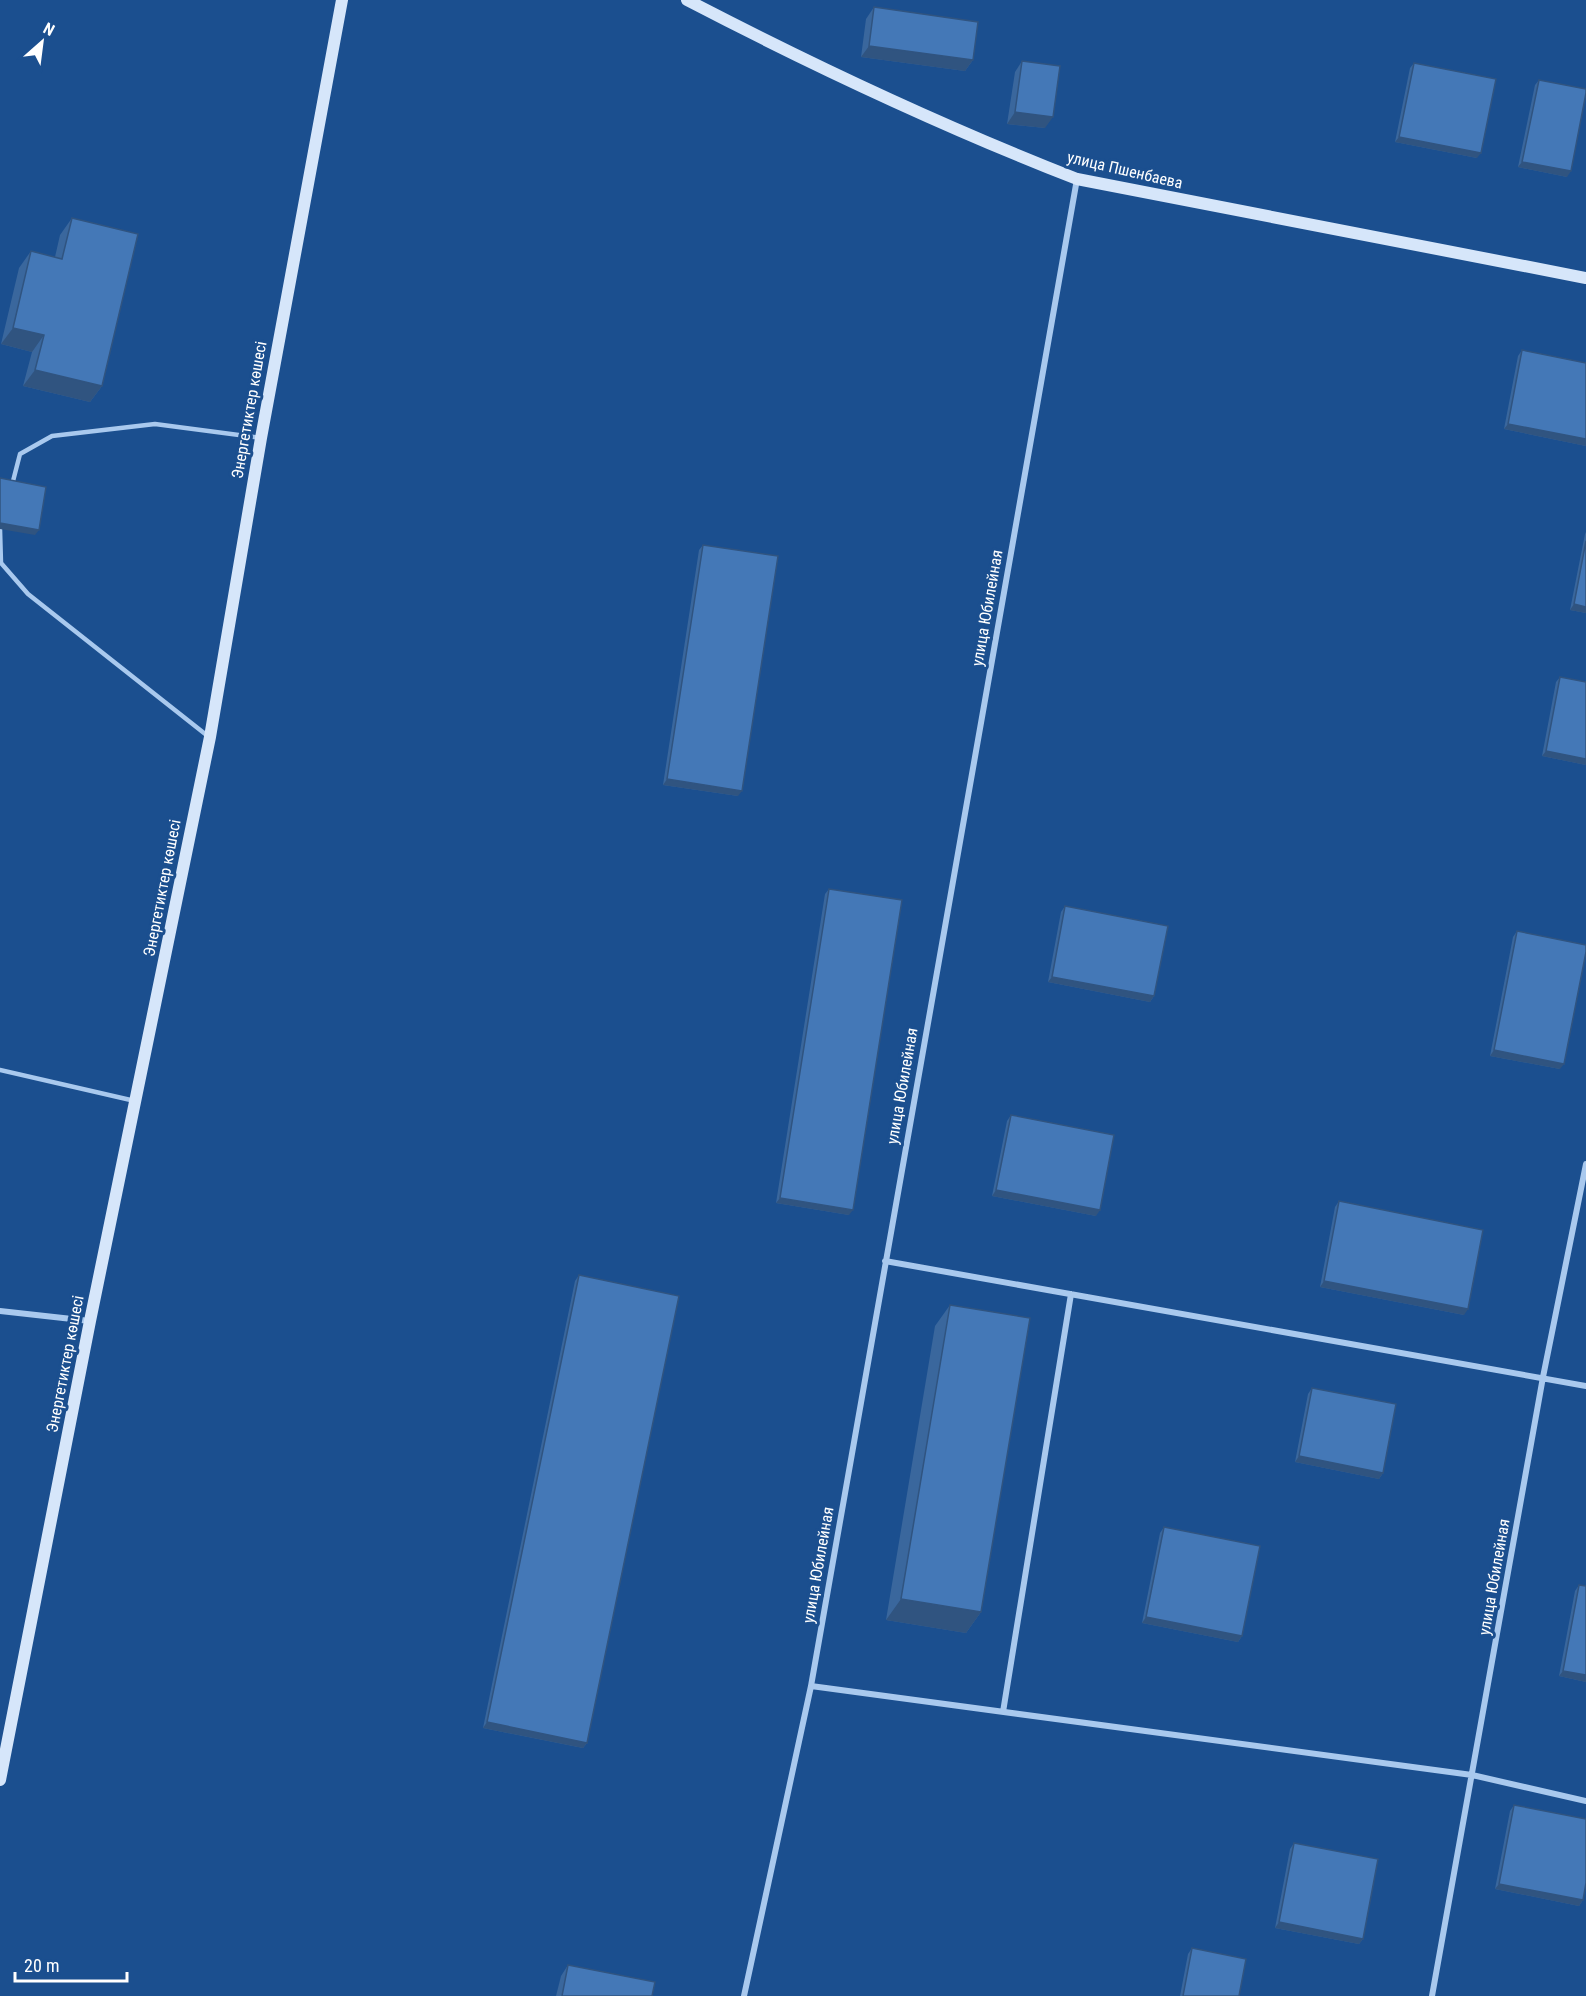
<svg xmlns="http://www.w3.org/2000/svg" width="1586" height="1996" font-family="'Roboto Condensed',sans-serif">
<rect width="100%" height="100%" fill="#1b4f8f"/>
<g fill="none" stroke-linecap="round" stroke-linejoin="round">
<!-- lane -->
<path stroke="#a9c9ee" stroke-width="4.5" d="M12 485 20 454 52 436 155 424 261 438
M0 529 1 563 28 594 209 737
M0 1070 135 1101"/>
<!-- street -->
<path stroke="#a9c9ee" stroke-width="6" d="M885 1261 1586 1386
M0 1311 90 1321
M811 1686 1472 1775 1586 1801
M1003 1712 1071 1294
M744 1996 811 1686 1077 179
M1432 1996 1543 1377 1586 1164"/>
<!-- secondary -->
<path stroke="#d6e6fa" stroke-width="12" d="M687 0C814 66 944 127 1077 179L1586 278
M0 1780 90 1321 210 737 261 438 342 0"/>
</g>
<!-- wall -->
<path fill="#3a679d" d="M874 7 973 60 965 71 861 57 866 19Z
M1022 61 1045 128 1007 124 1015 72Z
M1414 63 1477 158 1395 142 1410 68Z
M1539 80 1567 177 1518 167 1535 85Z
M72 218 102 386 90 402 23 386 32 352 1 344 19 268 31 251 55 257 60 235Z
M1522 350 1586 363V446L1504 429 1518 356Z
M1586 532V613L1570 610 1585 534Z
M703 545 738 796 663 785 699 550Z
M1560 677 1586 765 1542 756 1556 682Z
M829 889 849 1215 776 1203 825 894Z
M1065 906 1154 996 1150 1002 1048 982 1061 912Z
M1517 931 1560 1069 1490 1056 1513 937Z
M1011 1115 1096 1216 992 1196 1007 1121Z
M1339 1201 1464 1315 1320 1287 1335 1207Z
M579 1275 587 1743 583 1748 483 1728 575 1281Z
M950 1305 981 1612 966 1633 886 1620 935 1326Z
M1312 1388 1383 1473 1379 1479 1295 1462 1308 1394Z
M1164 1527 1242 1636 1238 1642 1142 1623 1160 1533Z
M1579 1585 1586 1682 1559 1676 1575 1591Z
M1514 1805 1583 1900 1579 1906 1495 1889 1510 1811Z
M1294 1843 1363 1939 1359 1944 1275 1928 1290 1849Z
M1192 1948 1239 1996H1180L1188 1954Z
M568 1965 652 1996H556L561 1976Z"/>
<!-- shaded-wall -->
<path fill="#305480" d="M869 46 973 60 965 71 861 57Z
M1015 112 1053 117 1045 128 1007 124Z
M1399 137 1481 153 1477 158 1395 142Z
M1522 162 1571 171 1567 177 1518 167Z
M13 328 44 335 32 352 1 344Z
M35 370 102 386 90 402 23 386Z
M1508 424 1586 439V446L1504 429Z
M0 523 39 530 35 535 0 529Z
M1574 604 1586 607V613L1570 610Z
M1546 751 1586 759V765L1542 756Z
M667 779 742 791 738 796 663 785Z
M1052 977 1154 996 1150 1002 1048 982Z
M1494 1050 1564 1064 1560 1069 1490 1056Z
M996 1190 1100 1210 1096 1216 992 1196Z
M780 1198 853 1210 849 1215 776 1203Z
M1324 1281 1468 1309 1464 1315 1320 1287Z
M1299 1456 1383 1473 1379 1479 1295 1462Z
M901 1599 981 1612 966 1633 886 1620Z
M1146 1617 1242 1636 1238 1642 1142 1623Z
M1563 1671 1586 1675V1682L1559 1676Z
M487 1722 587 1743 583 1748 483 1728Z
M1499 1884 1583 1900 1579 1906 1495 1889Z
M1279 1922 1363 1939 1359 1944 1275 1928Z"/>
<!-- building -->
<path fill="#4478b7" stroke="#305480" stroke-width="1.5" d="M874 7 978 22 973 60 869 46Z
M1022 61 1060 66 1053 117 1015 112Z
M1414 63 1496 79 1481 153 1399 137Z
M1539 80 1586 89V93L1571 171 1522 162Z
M72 218 138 234 102 386 35 370 44 335 13 328 31 251 62 259Z
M1522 350 1586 363V439L1508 424Z
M0 478 46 487 39 530 0 523Z
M1586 541V607L1574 604Z
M703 545 778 556 742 791 667 779Z
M1560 677 1586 682V759L1546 751Z
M829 889 902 900 853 1210 780 1198Z
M1065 906 1168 926 1154 996 1052 977Z
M1517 931 1586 945V952L1564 1064 1494 1050Z
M1011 1115 1114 1135 1100 1210 996 1190Z
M1339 1201 1483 1230 1468 1309 1324 1281Z
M579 1275 679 1296 587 1743 487 1722Z
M950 1305 1030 1318 981 1612 901 1599Z
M1312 1388 1396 1404 1383 1473 1299 1456Z
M1164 1527 1260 1546 1242 1636 1146 1617Z
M1579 1585 1586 1586V1675L1563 1671Z
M1514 1805 1586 1819V1883L1583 1900 1499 1884Z
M1294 1843 1378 1859 1363 1939 1279 1922Z
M1192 1948 1246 1959 1239 1996H1183Z
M568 1965 655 1982 652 1996H562Z"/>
<g text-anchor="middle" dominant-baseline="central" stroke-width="6" stroke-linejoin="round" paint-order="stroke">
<!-- street labels -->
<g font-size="16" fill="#fff" stroke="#1b4f8f">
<text transform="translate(1125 170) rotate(13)">улица Пшенбаева</text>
<text transform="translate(249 410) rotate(-80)">Энергетиктер көшесі</text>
<text transform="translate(987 608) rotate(-80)">улица Юбилейная</text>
<text transform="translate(162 888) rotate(-79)">Энергетиктер көшесі</text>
<text transform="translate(902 1086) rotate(-80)">улица Юбилейная</text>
<text transform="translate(65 1364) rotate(-79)">Энергетиктер көшесі</text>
<text transform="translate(818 1565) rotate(-80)">улица Юбилейная</text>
<text transform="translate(1494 1577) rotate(-80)">улица Юбилейная</text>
</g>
</g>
<!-- north arrow -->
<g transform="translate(42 42) rotate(28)" stroke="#1b4f8f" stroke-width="4.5" paint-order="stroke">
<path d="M0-4.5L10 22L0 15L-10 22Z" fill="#ffffff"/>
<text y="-9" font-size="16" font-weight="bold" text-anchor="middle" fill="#ffffff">N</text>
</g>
<!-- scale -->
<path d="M15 1972v9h112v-9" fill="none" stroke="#ffffff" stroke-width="3"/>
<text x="24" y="1972" font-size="18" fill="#ffffff" stroke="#1b4f8f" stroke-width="4.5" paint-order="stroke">20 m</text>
</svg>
